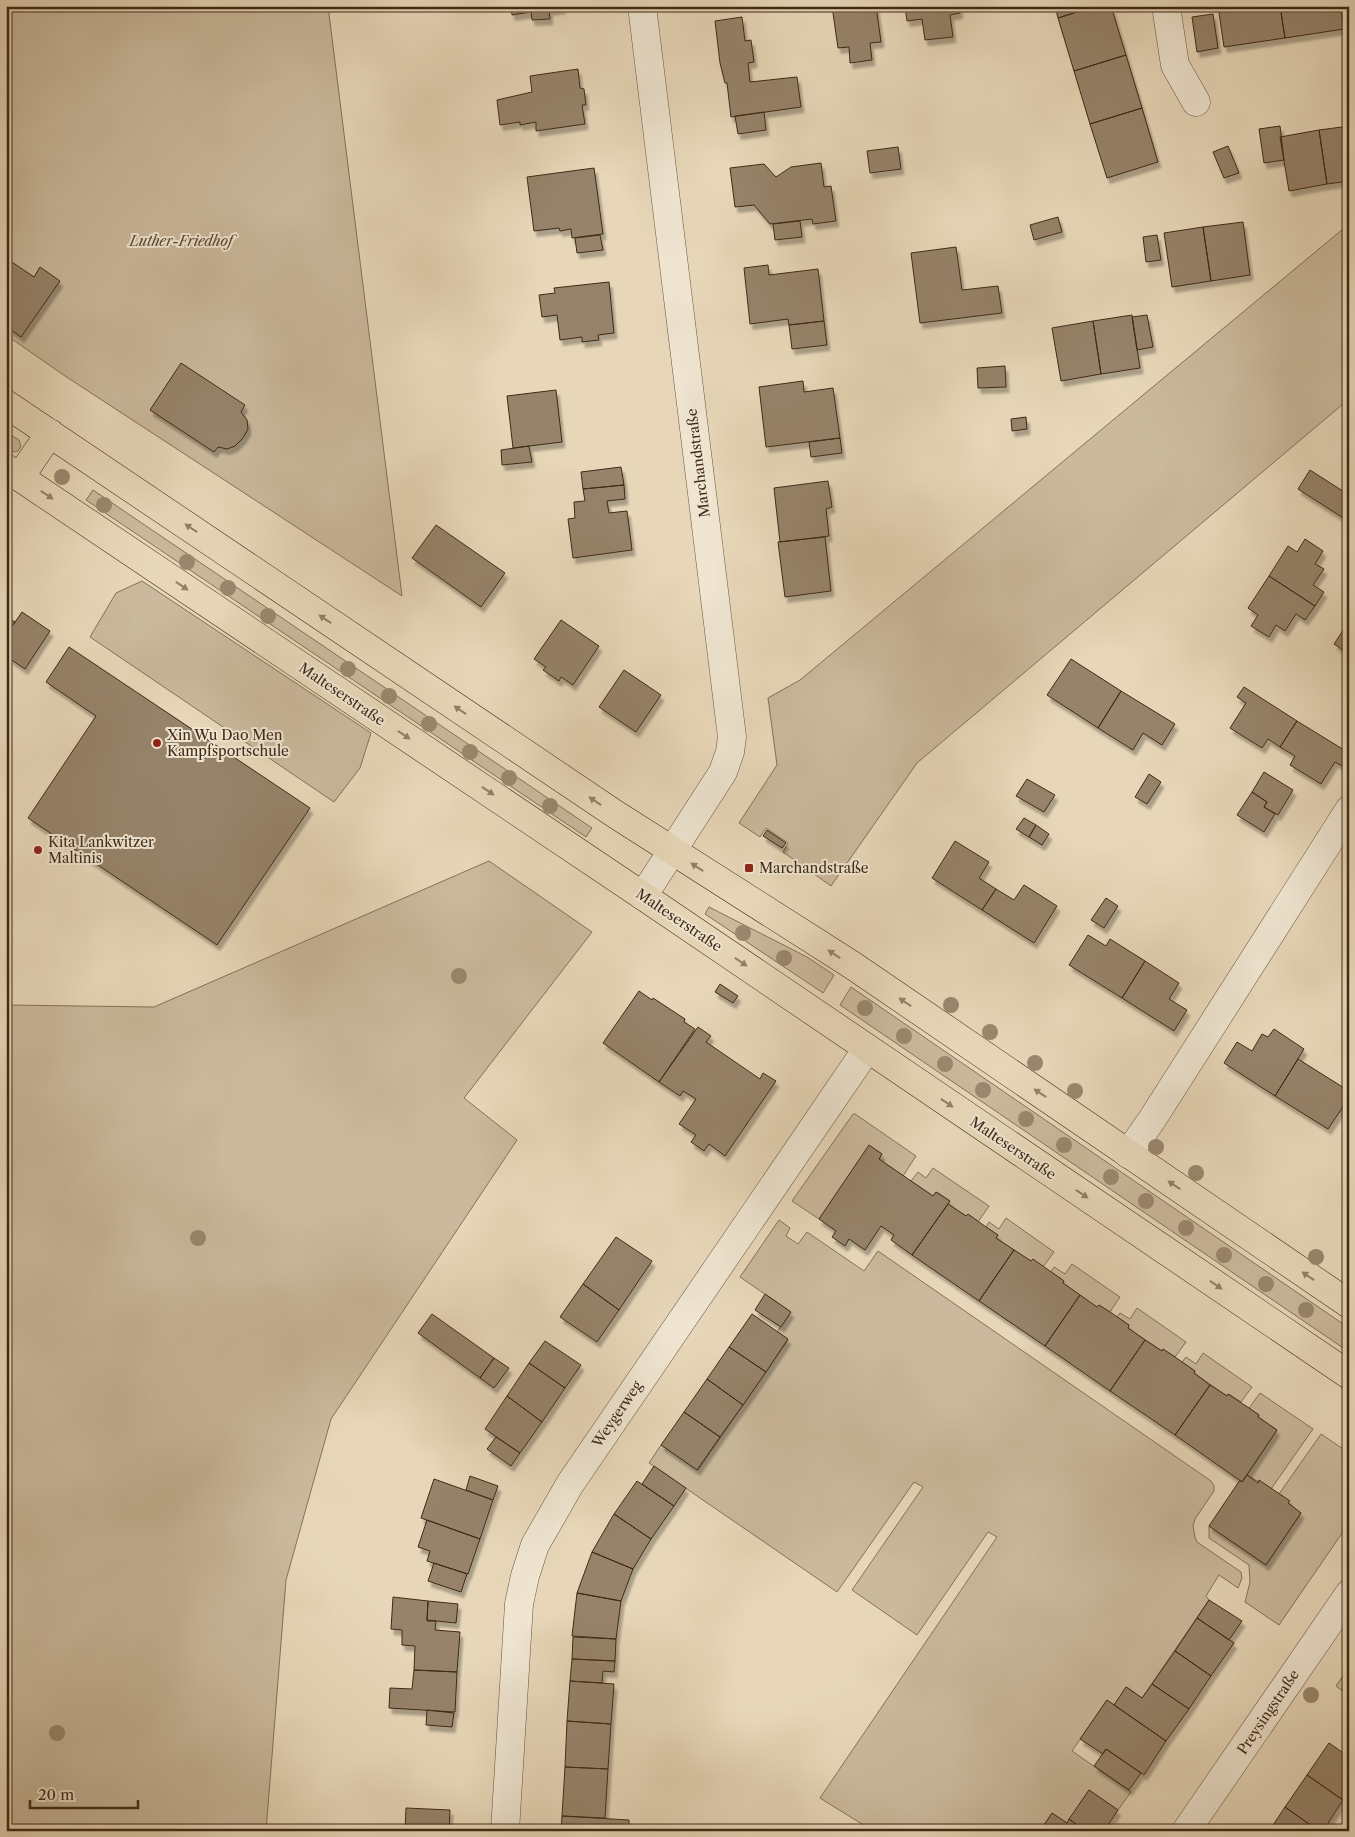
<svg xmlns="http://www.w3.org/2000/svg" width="1355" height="1837" font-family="'Libre Caslon Text',serif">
<defs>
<filter id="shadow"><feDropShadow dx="3" dy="5.5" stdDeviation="1" flood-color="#0004"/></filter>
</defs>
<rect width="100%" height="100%" fill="#e7d7b8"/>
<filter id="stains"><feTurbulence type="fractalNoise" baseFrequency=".004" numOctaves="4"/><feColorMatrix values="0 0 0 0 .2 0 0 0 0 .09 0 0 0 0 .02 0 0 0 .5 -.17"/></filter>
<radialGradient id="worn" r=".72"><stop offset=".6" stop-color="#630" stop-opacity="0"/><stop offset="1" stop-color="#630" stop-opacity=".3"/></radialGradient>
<!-- green -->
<path fill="#cab99c" stroke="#847159" d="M6 6H328L402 596 65 376 6 335Z
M1349 224V399L917 763 831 886 783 852 788 843 766 828 760 837 739 823 777 765 768 698 800 680Z
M6 432 19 440 21 446 18 451 14 452 6 447Z
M93 490 592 828 586 837 86 500Z
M142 581 371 733 360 768 334 802 90 637 116 593Z
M489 861 592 932 464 1098 517 1140 331 1419 286 1580 266 1831H6V1005L154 1007Z
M709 907 807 957 834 975 823 993 705 914Z
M851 987 1349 1328V1352L840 1005Z
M853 1114H855L916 1156 903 1176 879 1159 882 1154 869 1146 819 1219 792 1201Z
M933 1168 989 1206 978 1222 966 1216 948 1204 950 1201 937 1192 933 1196 911 1181 918 1172 926 1178Z
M1006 1218 1054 1252 1043 1267 1031 1261 996 1238 998 1235 986 1227 989 1222 999 1229Z
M779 1220 790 1228 786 1236 798 1244 807 1232 864 1271 878 1251 1211 1481 1214 1486V1491L1195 1519 1193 1526 1195 1537 1197 1542 1241 1572 1242 1578 1238 1588 1219 1575 1206 1596 1209 1600 1142 1698 1127 1687 1114 1705 1107 1700 1072 1751 1131 1792 1118 1810 1089 1790 1067 1823 1052 1813 1040 1831H873L820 1798 997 1537 988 1532 917 1635 852 1590 923 1487 914 1482 837 1592 649 1463 661 1445 698 1470 788 1340 777 1332 791 1312 740 1277Z
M1072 1264 1120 1297 1110 1312 1099 1305 1097 1307 1063 1283 1064 1281 1051 1272 1054 1267 1065 1274Z
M1137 1308 1186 1342 1175 1357 1163 1349 1162 1351 1128 1328 1129 1325 1117 1317 1120 1313 1130 1319Z
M1203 1353 1252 1387 1241 1402 1229 1394 1227 1396 1194 1373 1195 1371 1182 1362 1186 1357 1196 1364Z
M1260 1393 1313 1429 1271 1489 1247 1475 1277 1430 1258 1417 1259 1415 1249 1408Z
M1321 1434 1349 1453V1523L1279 1625 1245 1602 1250 1582 1249 1565 1209 1538V1526L1266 1565 1301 1513 1288 1503 1289 1501 1279 1494Z
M1349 1667V1696L1336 1686Z"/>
<!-- building -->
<path fill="#96836a" stroke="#3f2916" filter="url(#shadow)" d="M511 6H563V8L549 10 550 19 532 20 531 12 512 15Z
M832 6H876L881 42 870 43 872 60 850 63 849 47 838 48Z
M905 6H959L960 13 950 15 953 37 925 40 922 19 907 21Z
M1055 6H1096L1058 18Z
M1096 6H1111L1126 55 1074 71 1058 18Z
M1218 6H1280L1285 38 1224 47Z
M1280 6H1340L1344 29 1285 38Z
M1213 14 1218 48 1197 52 1192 17Z
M742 17 745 41 751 40 754 62 748 63 750 82 797 77 801 107 731 117 727 83H725L720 63 715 21Z
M1349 34V50H1347L1344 35Z
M1126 55 1142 108 1090 124 1074 71Z
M578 69 580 88 584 89 586 105H582L585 124 536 131V122L520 125V122L500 125 497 100 532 92 530 76Z
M1142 108 1158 162 1107 178 1090 124Z
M764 112 766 130 738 134 735 116Z
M1280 126 1284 160 1264 163 1259 129Z
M1349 126V181L1327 184 1319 130Z
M1319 130 1327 184 1289 191 1280 137Z
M1228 146 1239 173 1224 178 1213 152Z
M898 147 901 169 870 173 867 151Z
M821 163 824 187 831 186 836 221 813 224 812 219 770 224 754 205 735 207 730 168 764 164 776 177 791 167Z
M594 168 603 234 572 238 571 229 560 231 559 228 534 231 527 177Z
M1058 217 1062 232 1034 240 1030 225Z
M800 221 802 237 775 240 773 224Z
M1243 222 1250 275 1211 281 1203 227Z
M1203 227 1211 281 1172 287 1164 233Z
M600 235 603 250 577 253 575 238Z
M1157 235 1161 260 1146 262 1143 237Z
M956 247 962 290 998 286 1002 313 920 323 911 253Z
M6 258 34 277 40 267 60 281 21 337 6 326Z
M768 265 769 275 818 269 824 321 789 325 788 319 750 324 744 268Z
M609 282 614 333 598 335 599 340 582 342V337L560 340 557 315 542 317 539 295 555 293 554 288Z
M1132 315 1140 368 1101 374 1093 321Z
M1147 315 1153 347 1137 350 1132 317Z
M824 321 827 345 792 349 789 325Z
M1093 321 1101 374 1061 381 1052 328Z
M181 363 245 405 241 412 247 420 248 429 243 438 235 446 227 449 218 447 214 452 150 410Z
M1005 366 1006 387 978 388 977 368Z
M803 381 804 392 833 388 840 438 766 447 759 387Z
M556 390 562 442 513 448 507 396Z
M1026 417 1027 429 1012 431 1011 419Z
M840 438 842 453 811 457 809 442Z
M529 446 532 462 502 465 501 450Z
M621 467 624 485 583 489 581 472Z
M1310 470 1349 495 1348 521 1298 489Z
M828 481 832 507 826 509 829 536 780 542 774 488Z
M624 485 625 499 607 501 609 513 627 511 632 550 573 558 568 519 575 518 574 502 585 501 583 489Z
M436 525 505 573 481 607 412 558Z
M825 537 831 591 785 597 778 542Z
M1305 539 1323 551 1315 564 1324 569 1313 585 1324 592 1315 606 1269 576 1288 546 1297 552Z
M1269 576 1315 606 1305 620 1296 614 1285 631 1276 625 1269 637 1251 626 1258 615 1248 608Z
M22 612 50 631 25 669 6 656V635Z
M6 616 15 622 6 634Z
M561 620 599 646 573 685 561 677 559 681 543 670 546 667 534 659Z
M1346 626 1349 628V654L1334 644Z
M69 647 310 808 217 945 28 818 96 716 46 682Z
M1071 659 1121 691 1098 728 1047 695Z
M624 670 661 695 636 732 599 707Z
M1244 687 1297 721 1280 747 1268 739 1262 748 1230 728 1246 703 1237 697Z
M1121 691 1175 724 1162 745 1143 733 1133 750 1098 728Z
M1297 721 1349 753V759L1344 767 1335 762 1321 784 1290 765 1295 756 1280 747Z
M1264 772 1293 790 1278 815 1264 807 1267 802 1252 792Z
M1149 774 1161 782 1147 804 1135 797Z
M1027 779 1055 795 1044 812 1016 796Z
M1252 792 1267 802 1264 807 1275 814 1264 832 1237 815Z
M1024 818 1036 825 1029 837 1016 829Z
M1036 825 1049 834 1042 845 1029 837Z
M767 830 786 843 782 848 763 836Z
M955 841 989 862 979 878 996 889 982 910 932 878Z
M1024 885 1057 906 1034 943 982 910 996 889 1014 900Z
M1106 898 1118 906 1104 928 1091 920Z
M1088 935 1106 946 1110 939 1145 961 1122 998 1069 965Z
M1145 961 1179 983 1169 999 1187 1010 1174 1031 1122 998Z
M720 984 738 996 733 1003 715 992Z
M639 991 652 1000 653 998 685 1019 684 1022 695 1029 659 1082 603 1043Z
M698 1027 711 1036 706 1042 760 1079 763 1073 776 1081 725 1156 709 1144 704 1151 691 1142 696 1135 679 1124 696 1099 683 1091 680 1096 659 1082Z
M1274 1029 1304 1049 1275 1096 1224 1063 1237 1042 1252 1051 1262 1034 1268 1037Z
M1298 1059 1349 1091V1098L1328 1129 1275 1096Z
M869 1145 882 1154 879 1159 933 1196 936 1192 950 1201 912 1255 891 1240 894 1235 881 1226 865 1250 849 1239 845 1246 832 1237 836 1231 819 1219Z
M948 1204 966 1216 968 1214 986 1227 998 1235 996 1238 1014 1250 979 1301 912 1255Z
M616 1237 652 1261 619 1310 583 1284Z
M1014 1250 1031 1261 1033 1259 1064 1281 1063 1283 1080 1295 1045 1346 979 1301Z
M583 1284 619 1310 597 1342 560 1317Z
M765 1294 791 1312 781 1327 755 1310Z
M1080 1295 1097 1307 1099 1305 1113 1314 1129 1325 1128 1328 1145 1340 1110 1391 1045 1346Z
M432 1314 494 1358 480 1378 418 1333Z
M752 1314 788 1339 766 1372 729 1347Z
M1145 1340 1162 1351 1163 1349 1175 1357 1195 1371 1194 1373 1210 1385 1175 1435 1110 1391Z
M545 1341 581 1365 565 1388 529 1363Z
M729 1347 766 1372 743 1405 707 1379Z
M494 1358 509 1368 494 1388 480 1378Z
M529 1363 565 1388 542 1422 507 1396Z
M707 1379 743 1405 720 1437 684 1412Z
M1210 1385 1227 1396 1228 1394 1249 1408 1259 1415 1258 1417 1277 1430 1242 1482 1175 1435Z
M507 1396 542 1422 520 1453 485 1429Z
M684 1412 720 1437 697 1470 661 1445Z
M496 1437 520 1453 511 1466 487 1449Z
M654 1466 686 1488 674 1506 642 1484Z
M1247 1475 1258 1483 1259 1480 1290 1501 1288 1503 1301 1513 1266 1565 1209 1526 1240 1480 1242 1482Z
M470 1476 498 1486 493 1500 466 1490Z
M434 1479 493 1500 480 1539 421 1518Z
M637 1481 674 1506 651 1539 614 1514Z
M614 1514 651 1539 633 1569 592 1552Z
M427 1520 480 1539 468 1574 427 1561 430 1551 418 1547Z
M592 1552 633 1569 621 1601 577 1593Z
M434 1563 467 1574 461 1592 428 1581Z
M577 1593 621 1601 616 1639 572 1636Z
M393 1597 428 1601 427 1621H436L435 1630 460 1632 457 1672 414 1670 415 1646 402 1645V1630L391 1629Z
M1209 1600 1242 1621 1229 1640 1197 1618Z
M428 1601 458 1604 456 1623 427 1620Z
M1197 1618 1234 1643 1211 1676 1175 1651Z
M573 1637 616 1639 615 1661 572 1659Z
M1175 1651 1211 1676 1189 1709 1152 1684Z
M572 1659 615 1661 614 1672 603 1671 602 1683 570 1681Z
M414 1670 457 1672 455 1712 389 1708 390 1688 412 1689Z
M570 1681 614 1684 611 1724 567 1721Z
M1152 1684 1189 1709 1166 1741 1114 1705 1126 1687 1142 1698Z
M1107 1700 1166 1741 1144 1775 1106 1749 1103 1754 1080 1739Z
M427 1710 454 1713 452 1727 426 1725Z
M567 1721 611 1724 608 1769 565 1767Z
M1329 1743 1349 1757V1792L1343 1800 1307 1775Z
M1106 1749 1141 1773 1129 1790 1094 1766Z
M565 1767 608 1769 605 1818 562 1816Z
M1307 1775 1343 1800 1323 1831H1319L1285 1807Z
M1089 1790 1118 1810 1104 1831H1086L1069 1819Z
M1285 1807 1319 1831H1269Z
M406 1808 450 1810 449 1831H405Z
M1052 1813 1067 1823 1069 1819 1086 1831H1040Z
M562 1816 629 1820V1831H561Z"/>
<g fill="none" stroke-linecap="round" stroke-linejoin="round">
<defs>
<path id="minor" d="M642 6 732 737 730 752 723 772 643 896
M1166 6 1175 65 1196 102
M1128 1154 1153 1118 1349 810
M505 1831 519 1604 525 1576 535 1545 570 1484 867 1049
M1186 1831 1349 1594"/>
<path id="major" d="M6 404 615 814 852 965 1349 1304
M6 468 643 896 1349 1375
M20 477 50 433"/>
</defs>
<!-- minor casing -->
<use href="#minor" stroke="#69543e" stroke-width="29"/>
<!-- major casing -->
<use href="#major" stroke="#3f2916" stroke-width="29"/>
<!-- minor -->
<use href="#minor" stroke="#efe5d1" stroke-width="28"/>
<!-- major -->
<use href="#major" stroke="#e7d7b8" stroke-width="28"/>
</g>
<!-- trees -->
<g fill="#9a876e">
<circle cx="62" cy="477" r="8"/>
<circle cx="104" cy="505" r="8"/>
<circle cx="187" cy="562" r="8"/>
<circle cx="228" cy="588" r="8"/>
<circle cx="268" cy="616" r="8"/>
<circle cx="348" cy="669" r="8"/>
<circle cx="389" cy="696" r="8"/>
<circle cx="429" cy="724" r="8"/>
<circle cx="470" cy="752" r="8"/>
<circle cx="509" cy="778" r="8"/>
<circle cx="550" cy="806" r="8"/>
<circle cx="743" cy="933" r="8"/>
<circle cx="784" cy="958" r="8"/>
<circle cx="459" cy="976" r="8"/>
<circle cx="951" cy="1005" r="8"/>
<circle cx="865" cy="1008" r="8"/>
<circle cx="990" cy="1032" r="8"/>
<circle cx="904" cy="1036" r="8"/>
<circle cx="1035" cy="1063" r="8"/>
<circle cx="945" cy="1064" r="8"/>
<circle cx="983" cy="1090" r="8"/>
<circle cx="1075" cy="1091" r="8"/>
<circle cx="1026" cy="1119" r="8"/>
<circle cx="1064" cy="1145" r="8"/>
<circle cx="1156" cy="1147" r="8"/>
<circle cx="1196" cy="1173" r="8"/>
<circle cx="1111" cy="1177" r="8"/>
<circle cx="1146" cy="1201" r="8"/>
<circle cx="1186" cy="1228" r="8"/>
<circle cx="198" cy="1238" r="8"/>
<circle cx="1224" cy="1255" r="8"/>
<circle cx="1316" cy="1257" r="8"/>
<circle cx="1266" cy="1284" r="8"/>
<circle cx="1306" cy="1310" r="8"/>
<circle cx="1311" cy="1695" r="8"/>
<circle cx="57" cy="1733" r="8"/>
</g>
<!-- one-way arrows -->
<defs><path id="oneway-solid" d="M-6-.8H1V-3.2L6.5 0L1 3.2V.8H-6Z" transform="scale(1.25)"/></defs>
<g fill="#938067">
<use href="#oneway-solid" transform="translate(47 495) rotate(34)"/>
<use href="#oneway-solid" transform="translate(191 528) rotate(-146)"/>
<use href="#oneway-solid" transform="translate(182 586) rotate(34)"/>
<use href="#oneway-solid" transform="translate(325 619) rotate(-146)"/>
<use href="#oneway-solid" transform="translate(460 710) rotate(-146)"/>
<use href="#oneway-solid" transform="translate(404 735) rotate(34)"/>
<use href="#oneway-solid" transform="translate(488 791) rotate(34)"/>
<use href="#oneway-solid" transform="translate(595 801) rotate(-146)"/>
<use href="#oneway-solid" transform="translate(697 867) rotate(-147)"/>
<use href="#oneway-solid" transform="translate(834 954) rotate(-147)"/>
<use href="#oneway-solid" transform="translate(741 962) rotate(34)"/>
<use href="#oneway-solid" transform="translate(905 1002) rotate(-146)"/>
<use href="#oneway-solid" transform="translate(1040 1093) rotate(-146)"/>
<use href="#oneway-solid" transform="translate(947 1103) rotate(34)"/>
<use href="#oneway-solid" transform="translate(1174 1185) rotate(-146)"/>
<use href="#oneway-solid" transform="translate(1082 1194) rotate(34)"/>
<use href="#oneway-solid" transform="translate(1308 1276) rotate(-146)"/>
<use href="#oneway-solid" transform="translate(1216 1285) rotate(34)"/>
</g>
<!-- markers -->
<g fill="#8f2418" stroke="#efe5d1" stroke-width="2">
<circle cx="157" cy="743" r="5"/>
<circle cx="38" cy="850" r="5"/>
<rect x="744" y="863" width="10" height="10" rx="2.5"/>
</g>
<g text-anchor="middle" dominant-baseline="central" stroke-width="4" stroke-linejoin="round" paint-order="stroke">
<!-- park labels -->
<g font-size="14" font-style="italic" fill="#5b4631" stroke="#efe5d1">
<text x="181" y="241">Luther-Friedhof</text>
</g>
<!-- street labels -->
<g font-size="14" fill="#3f2916" stroke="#efe5d1">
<text transform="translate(698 463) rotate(-97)">Marchandstraße</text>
<text transform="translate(342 694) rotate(34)">Malteserstraße</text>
<text transform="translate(679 920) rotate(34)">Malteserstraße</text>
<text transform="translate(1013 1148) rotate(34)">Malteserstraße</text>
<text transform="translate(617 1414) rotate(-56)">Weygerweg</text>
<text transform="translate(1268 1712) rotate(-56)">Preysingstraße</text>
</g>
<!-- poi labels -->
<g font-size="14" fill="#3f2916" stroke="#efe5d1" text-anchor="start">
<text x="167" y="735">Xin Wu Dao Men<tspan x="167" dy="16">Kampfsportschule</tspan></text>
<text x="48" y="842">Kita Lankwitzer<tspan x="48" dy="16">Maltinis</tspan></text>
<text x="759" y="868">Marchandstraße</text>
</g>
</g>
<!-- margin -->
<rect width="1355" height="1837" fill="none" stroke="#e7d7b8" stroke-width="25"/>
<rect x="8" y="8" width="1340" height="1822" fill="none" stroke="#3f2916" stroke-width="2.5"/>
<rect x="12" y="12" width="1330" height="1812" fill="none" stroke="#3f2916"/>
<!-- scale -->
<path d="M30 1800v8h108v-8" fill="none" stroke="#3f2916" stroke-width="2.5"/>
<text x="38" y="1800" font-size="15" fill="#3f2916" stroke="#efe5d1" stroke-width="4" paint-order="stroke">20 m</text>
<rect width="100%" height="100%" filter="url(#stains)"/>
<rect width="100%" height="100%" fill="url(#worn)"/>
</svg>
